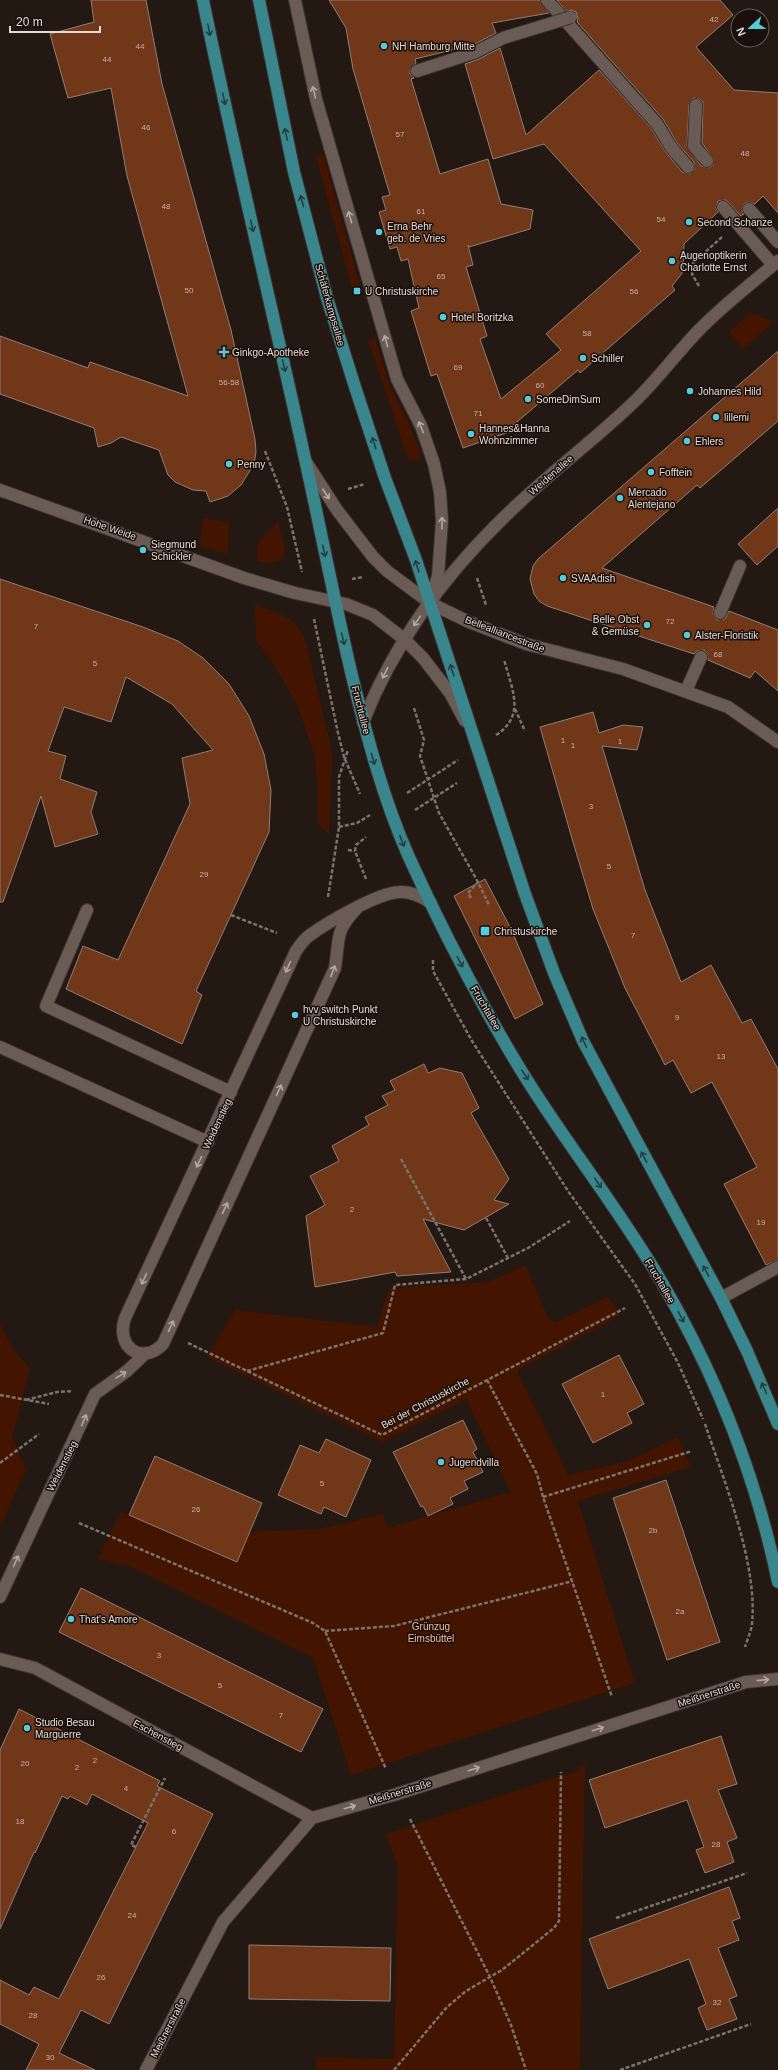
<svg xmlns="http://www.w3.org/2000/svg" width="778" height="2070" font-family="Arial,sans-serif">
<rect width="100%" height="100%" fill="#231812"/>
<!-- green -->
<path fill="#431500" d="M323 154 360 286 352 288 316 156Z
M750 313 774 322 742 349 729 332Z
M375 338 390 386 409 423 422 458 409 461 368 340Z
M203 518 229 522 228 554 200 547Z
M278 521 285 548 283 557C275 565 266 563 257 561L258 542Z
M255 604C276 613 296 616 305 639L330 742 332 761 329 834 318 824V784L314 754 297 704 269 657 256 641Z
M525 1265 548 1317 556 1322 608 1297 621 1315 517 1371 568 1475 627 1461 678 1437 691 1467 578 1501 635 1683 351 1775 313 1658 127 1565 98 1559 121 1512 237 1562 250 1532 318 1529 384 1514 387 1528 511 1492 466 1399 383 1442 207 1357 235 1310 377 1327 389 1288 488 1282Z
M0 1323 11 1346 30 1369 12 1437 26 1470 0 1526Z
M585 1764 580 2070H316L317 2057 394 2059 398 1867 386 1834 576 1771Z"/>
<!-- building -->
<path fill="#703719" stroke="#8e7f78" fill-rule="evenodd" d="M91 0H146L162 84 231 330 255 439 256 452 254 464 241 485 228 496 210 502 206 491 193 490 175 482 168 475 159 450 121 437 111 443 98 447 94 428 0 394V336L88 368 90 362 188 396 127 176 111 88 68 98 50 34 94 22Z
M329 0H540L549 13 492 23 496 33 473 45 415 59 416 63 410 70V74L414 78 411 79 440 174 488 159 501 204 533 210 530 229 469 247 468 245 473 265 466 267 487 336 480 339 501 399 561 350 546 334 641 251 544 144 493 159 465 64 479 59 500 48 526 135 599 70 651 128 665 151 682 172 690 174 695 169 694 162 677 143 663 119 577 22 578 18 576 12 572 10 566 11 557 0H720L733 15 696 47 734 90 778 93V213L763 196 755 204 748 202 744 204 742 210 744 214 741 216 726 200 718 201 716 208 718 212 684 244 683 272 672 286 675 290 580 373 578 370 511 427 512 431 463 448 437 374 431 376 411 311 419 308 408 259 401 261 397 247 390 249 379 212 386 210 382 197 390 195 353 69 346 28ZM693 98 700 99 703 102 702 143 714 160 712 166 709 168 701 166 687 146 689 105Z
M778 351V421L700 488 697 485 602 568 714 607 713 614 717 620 725 619 729 611 778 630V691L755 671 750 678 708 660 707 653 704 650 697 651 694 654 547 606 539 601 534 594 530 579 533 566 538 559Z
M778 508V546L757 565 738 544Z
M0 579 143 627 178 641 203 658 229 684 249 716 264 754 271 790 269 832 196 991 202 995 182 1044 66 989 83 946 118 960 190 804 182 758 213 750 172 704 126 677 111 722 64 707 48 751 66 756 60 779 97 792 91 812 98 834 55 847 41 796 3 902H0Z
M593 712 599 733 623 725 643 727 637 750 602 746 645 890 681 982 711 965 742 1023 751 1019 778 1069V1260L766 1265 724 1184 757 1167 712 1082 691 1093 673 1060 665 1065 625 988 593 909 573 842 540 727Z
M485 879 511 929 543 1004 515 1019 454 896Z
M424 1064 428 1073 440 1068 462 1073 479 1108 471 1113 509 1179 494 1200 509 1204 464 1230 423 1219 451 1272 397 1276 395 1272 315 1287 306 1216 325 1205 310 1176 339 1161 332 1146 369 1125 365 1117 388 1105 382 1096 395 1090 390 1081Z
M619 1355 644 1404 627 1413 632 1423 593 1443 562 1384Z
M463 1420 477 1449 473 1452 483 1472 464 1481 468 1489 450 1498 453 1504 428 1516 423 1506 421 1507 393 1452Z
M326 1439 371 1460 346 1517 324 1507 321 1514 278 1495 300 1445 319 1453Z
M155 1456 262 1503 237 1562 129 1515Z
M666 1480 720 1642 667 1660 613 1498Z
M81 1588 323 1709 301 1752 59 1632Z
M19 1709 160 1781 157 1786 213 1814 109 2024 81 2010 59 2053 95 2070H26L39 2044 0 2024V1980L29 1995 34 1987 59 1999 148 1823 92 1794 87 1805 70 1796 68 1799 62 1796 35 1853 34 1852 0 1929V1750Z
M721 1736 737 1784 718 1790 737 1838 727 1842 734 1862 705 1873 696 1850 704 1847 687 1800 605 1828 589 1780Z
M729 1887 740 1918 732 1921 739 1940 718 1948 737 1996 729 1999 737 2019 707 2030 698 2008 706 2004 689 1959 608 1989 589 1939Z
M249 1945 391 1948 390 2001 249 1999Z"/>
<g fill="none" stroke-linecap="round" stroke-linejoin="round">
<defs>
<path id="lane" d="M295 0 316 99 397 379 421 426 434 464 440 492 442 521 438 576 430 601
M547 0 657 124 671 147 688 167
M417 71 476 52 503 38 549 24
M696 105 694 146 707 161
M723 207 773 265
M749 209 778 242
M720 613 740 566
M686 691 701 657
M87 910 46 1006 231 1092
M0 1047 208 1142
M721 1298 778 1267"/>
<path id="street" d="M306 462 337 510 373 557 387 571 430 603 469 622 526 644 623 669 728 707 778 742
M0 490 244 578 295 593 346 604 373 615 404 639 423 658 450 693 465 721
M357 908C334 932 340 938 335 968L163 1344C142 1366 115 1347 125 1318L296 951C300 945 304 939 310 935 328 922 378 893 399 892 411 891 421 896 431 903
M0 1597 95 1394 127 1371 146 1353
M0 1659 35 1668 312 1818
M146 2070 223 1922 312 1818 397 1794 746 1682 778 1679"/>
<path id="secondary" d="M363 722C396 638 453 564 519 503 556 468 598 437 635 401 657 380 676 354 698 331 722 306 751 284 778 261"/>
<path id="primary" d="M203 0C234 154 272 306 305 459 321 531 335 604 352 676 367 737 383 798 408 855 441 928 478 999 519 1067 563 1140 618 1207 661 1281 716 1375 756 1476 778 1582
M259 0 294 172 327 298 355 387 385 478 416 560 525 894 554 973 583 1041 721 1298 747 1351 778 1424"/>
</defs>
<!-- lane casing -->
<use href="#lane" stroke="#3b3331" stroke-width="14"/>
<!-- street casing -->
<use href="#street" stroke="#3b3331" stroke-width="14"/>
<!-- secondary casing -->
<use href="#secondary" stroke="#3b3331" stroke-width="14"/>
<!-- primary casing -->
<use href="#primary" stroke="#3b3331" stroke-width="14"/>
<!-- path -->
<path stroke="#7c736e" stroke-width="2.5" stroke-dasharray="4 2" stroke-linecap="butt" d="M699 286 692 274 693 263 722 237
M265 451 287 507 302 572
M348 489 365 484
M477 578 486 605
M352 579 363 577
M314 619 338 733 344 757 360 794
M414 708 424 740 420 756 439 813 478 882 489 905
M515 709 525 731
M496 735C527 715 511 688 504 659
M407 793 458 760
M415 810 457 783
M339 827 357 823 370 815
M348 850 355 851
M366 879 355 851 356 845 366 837
M328 897 339 827V777L348 750
M471 898 468 893 478 882
M231 915 277 933
M433 960V971L472 1041 568 1191 635 1284 678 1363 703 1419
M401 1159 466 1279
M486 1218 508 1258
M188 1343 382 1435 625 1308
M247 1371 383 1333 395 1285 466 1279 528 1248 570 1221
M487 1380 537 1474 543 1497 612 1697
M0 1395 49 1404
M26 1400 57 1392 73 1391
M705 1424C724 1481 758 1564 752 1624 751 1632 747 1640 745 1647
M0 1463 39 1434
M543 1497 692 1451
M79 1523 313 1623 325 1631 386 1769
M325 1631 394 1626 573 1581
M410 1819 490 1977 511 2025 526 2070
M136 1847 131 1845 165 1778
M616 1918 747 1873
M394 2070 447 2007 466 1991 502 1970 554 1928 559 1921 561 1772
M620 2070 751 2024"/>
<!-- lane -->
<use href="#lane" stroke="#6a5c55" stroke-width="12"/>
<!-- street -->
<use href="#street" stroke="#6a5c55" stroke-width="12"/>
<!-- secondary -->
<use href="#secondary" stroke="#6a5c55" stroke-width="12"/>
<!-- primary -->
<use href="#primary" stroke="#39868c" stroke-width="12"/>
<defs>
<path id="lane-bridge" d="M549 24 571 17"/>
</defs>
<!-- lane-bridge casing -->
<use href="#lane-bridge" stroke="#3b3331" stroke-width="14" stroke-linecap="butt"/>
<!-- lane-bridge -->
<use href="#lane-bridge" stroke="#6a5c55" stroke-width="12"/>
</g>
<!-- one-way arrows -->
<defs><path id="oneway-shaft" d="M-6 0H5M1.5-3L5.5 0L1.5 3" fill="none" stroke-width="1.6" stroke-linecap="round" stroke-linejoin="round"/></defs>
<g stroke="#263f3e">
<use href="#oneway-shaft" transform="translate(209 30) rotate(79)"/>
<use href="#oneway-shaft" transform="translate(224 99) rotate(77)"/>
<use href="#oneway-shaft" transform="translate(286 134) rotate(-103)"/>
<use href="#oneway-shaft" transform="translate(302 201) rotate(-105)"/>
<use href="#oneway-shaft" transform="translate(252 226) rotate(77)"/>
<use href="#oneway-shaft" transform="translate(284 366) rotate(77)"/>
<use href="#oneway-shaft" transform="translate(374 443) rotate(-108)"/>
<use href="#oneway-shaft" transform="translate(324 551) rotate(78)"/>
<use href="#oneway-shaft" transform="translate(417 566) rotate(-108)"/>
<use href="#oneway-shaft" transform="translate(343 639) rotate(77)"/>
<use href="#oneway-shaft" transform="translate(452 670) rotate(-108)"/>
<use href="#oneway-shaft" transform="translate(373 759) rotate(74)"/>
<use href="#oneway-shaft" transform="translate(402 841) rotate(69)"/>
<use href="#oneway-shaft" transform="translate(460 962) rotate(63)"/>
<use href="#oneway-shaft" transform="translate(584 1042) rotate(-115)"/>
<use href="#oneway-shaft" transform="translate(525 1075) rotate(56)"/>
<use href="#oneway-shaft" transform="translate(644 1157) rotate(-118)"/>
<use href="#oneway-shaft" transform="translate(598 1183) rotate(56)"/>
<use href="#oneway-shaft" transform="translate(706 1271) rotate(-118)"/>
<use href="#oneway-shaft" transform="translate(681 1317) rotate(62)"/>
<use href="#oneway-shaft" transform="translate(764 1388) rotate(-114)"/>
</g>
<g stroke="#b3a8a3">
<use href="#oneway-shaft" transform="translate(314 92) rotate(-104)"/>
<use href="#oneway-shaft" transform="translate(350 217) rotate(-106)"/>
<use href="#oneway-shaft" transform="translate(386 341) rotate(-106)"/>
<use href="#oneway-shaft" transform="translate(421 427) rotate(-112)"/>
<use href="#oneway-shaft" transform="translate(326 494) rotate(57)"/>
<use href="#oneway-shaft" transform="translate(442 523) rotate(-90)"/>
<use href="#oneway-shaft" transform="translate(417 621) rotate(125)"/>
<use href="#oneway-shaft" transform="translate(385 673) rotate(117)"/>
<use href="#oneway-shaft" transform="translate(288 967) rotate(114)"/>
<use href="#oneway-shaft" transform="translate(333 971) rotate(-69)"/>
<use href="#oneway-shaft" transform="translate(279 1090) rotate(-65)"/>
<use href="#oneway-shaft" transform="translate(199 1162) rotate(115)"/>
<use href="#oneway-shaft" transform="translate(225 1208) rotate(-65)"/>
<use href="#oneway-shaft" transform="translate(144 1279) rotate(115)"/>
<use href="#oneway-shaft" transform="translate(171 1326) rotate(-65)"/>
<use href="#oneway-shaft" transform="translate(121 1375) rotate(-32)"/>
<use href="#oneway-shaft" transform="translate(84 1420) rotate(-66)"/>
<use href="#oneway-shaft" transform="translate(16 1561) rotate(-66)"/>
<use href="#oneway-shaft" transform="translate(763 1680) rotate(-5)"/>
<use href="#oneway-shaft" transform="translate(598 1729) rotate(-18)"/>
<use href="#oneway-shaft" transform="translate(474 1769) rotate(-18)"/>
<use href="#oneway-shaft" transform="translate(350 1807) rotate(-16)"/>
</g>
<!-- markers -->
<g fill="#53cbda" stroke="#1a0f0a" stroke-width="1.5">
<circle cx="384" cy="46" r="4"/>
<circle cx="689" cy="222" r="4"/>
<circle cx="379" cy="232" r="4"/>
<circle cx="672" cy="261" r="4"/>
<rect x="353" y="287" width="8" height="8" rx="2"/>
<circle cx="443" cy="317" r="4"/>
<path d="M222 346h4v4h4v4h-4v4h-4v-4h-4v-4h4z"/>
<circle cx="583" cy="358" r="4"/>
<circle cx="690" cy="391" r="4"/>
<circle cx="528" cy="399" r="4"/>
<circle cx="716" cy="417" r="4"/>
<circle cx="471" cy="434" r="4"/>
<circle cx="687" cy="441" r="4"/>
<circle cx="229" cy="464" r="4"/>
<circle cx="651" cy="472" r="4"/>
<circle cx="620" cy="498" r="4"/>
<circle cx="143" cy="550" r="4"/>
<circle cx="563" cy="578" r="4"/>
<circle cx="647" cy="625" r="4"/>
<circle cx="687" cy="635" r="4"/>
<rect x="480" y="926" width="10" height="10" rx="2"/>
<circle cx="295" cy="1015" r="4"/>
<circle cx="441" cy="1462" r="4"/>
<circle cx="71" cy="1619" r="4"/>
<circle cx="27" cy="1728" r="4"/>
</g>
<g text-anchor="middle" dominant-baseline="central" stroke-width="3" stroke-linejoin="round" paint-order="stroke">
<!-- number labels -->
<g font-size="8" fill="#c6b2a8">
<text x="714" y="19">42</text>
<text x="140" y="46">44</text>
<text x="107" y="59">44</text>
<text x="146" y="127">46</text>
<text x="400" y="134">57</text>
<text x="745" y="153">48</text>
<text x="166" y="206">48</text>
<text x="421" y="211">61</text>
<text x="661" y="219">54</text>
<text x="441" y="276">65</text>
<text x="189" y="290">50</text>
<text x="634" y="291">56</text>
<text x="587" y="333">58</text>
<text x="458" y="367">69</text>
<text x="229" y="382">56-58</text>
<text x="540" y="385">60</text>
<text x="478" y="413">71</text>
<text x="670" y="621">72</text>
<text x="36" y="626">7</text>
<text x="718" y="654">68</text>
<text x="95" y="663">5</text>
<text x="563" y="740">1</text>
<text x="620" y="741">1</text>
<text x="573" y="745">1</text>
<text x="591" y="806">3</text>
<text x="609" y="866">5</text>
<text x="204" y="874">29</text>
<text x="633" y="935">7</text>
<text x="677" y="1017">9</text>
<text x="721" y="1056">13</text>
<text x="352" y="1209">2</text>
<text x="761" y="1222">19</text>
<text x="603" y="1394">1</text>
<text x="322" y="1483">5</text>
<text x="196" y="1509">26</text>
<text x="653" y="1530">2b</text>
<text x="680" y="1611">2a</text>
<text x="159" y="1655">3</text>
<text x="220" y="1685">5</text>
<text x="281" y="1715">7</text>
<text x="95" y="1760">2</text>
<text x="25" y="1763">20</text>
<text x="77" y="1767">2</text>
<text x="126" y="1788">4</text>
<text x="20" y="1821">18</text>
<text x="174" y="1831">6</text>
<text x="716" y="1844">28</text>
<text x="132" y="1915">24</text>
<text x="101" y="1977">26</text>
<text x="717" y="2002">32</text>
<text x="33" y="2015">28</text>
<text x="50" y="2057">30</text>
</g>
<!-- poi labels -->
<g font-size="10" fill="#e3dbd7" stroke="#1a0f0a" text-anchor="start">
<text x="392" y="46">NH Hamburg Mitte</text>
<text x="697" y="222">Second Schanze</text>
<text x="387" y="226">Erna Behr<tspan x="387" dy="12">geb. de Vries</tspan></text>
<text x="680" y="255">Augenoptikerin<tspan x="680" dy="12">Charlotte Ernst</tspan></text>
<text x="365" y="291">U Christuskirche</text>
<text x="451" y="317">Hotel Boritzka</text>
<text x="232" y="352">Ginkgo-Apotheke</text>
<text x="591" y="358">Schiller</text>
<text x="698" y="391">Johannes Hild</text>
<text x="536" y="399">SomeDimSum</text>
<text x="724" y="417">lillemi</text>
<text x="479" y="428">Hannes&amp;Hanna<tspan x="479" dy="12">Wohnzimmer</tspan></text>
<text x="695" y="441">Ehlers</text>
<text x="237" y="464">Penny</text>
<text x="659" y="472">Fofftein</text>
<text x="628" y="492">Mercado<tspan x="628" dy="12">Alentejano</tspan></text>
<text x="151" y="544">Siegmund<tspan x="151" dy="12">Schickler</tspan></text>
<text x="571" y="578">SVAAdish</text>
<text x="639" y="619" text-anchor="end">Belle Obst<tspan x="639" dy="12">&amp; Gemüse</tspan></text>
<text x="695" y="635">Alster-Floristik</text>
<text x="494" y="931">Christuskirche</text>
<text x="303" y="1009">hvv switch Punkt<tspan x="303" dy="12">U Christuskirche</tspan></text>
<text x="449" y="1462">Jugendvilla</text>
<text x="79" y="1619">That's Amore</text>
<text x="35" y="1722">Studio Besau<tspan x="35" dy="12">Marguerre</tspan></text>
</g>
<!-- street labels -->
<g font-size="10" fill="#e3dbd7" stroke="#1a0f0a">
<text transform="translate(330 305) rotate(74)">Schäferkampsallee</text>
<text transform="translate(551 475) rotate(-41)">Weidenallee</text>
<text transform="translate(110 528) rotate(19)">Hohe Weide</text>
<text transform="translate(505 634) rotate(21)">Bellealliancestraße</text>
<text transform="translate(361 710) rotate(76)">Fruchtallee</text>
<text transform="translate(486 1008) rotate(60)">Fruchtallee</text>
<text transform="translate(217 1124) rotate(-65)">Weidenstieg</text>
<text transform="translate(660 1281) rotate(60)">Fruchtallee</text>
<text transform="translate(425 1403) rotate(-28)">Bei der Christuskirche</text>
<text transform="translate(62 1466) rotate(-63)">Weidenstieg</text>
<text transform="translate(709 1694) rotate(-18)">Meißnerstraße</text>
<text transform="translate(158 1735) rotate(28)">Eschenstieg</text>
<text transform="translate(400 1792) rotate(-17)">Meißnerstraße</text>
<text transform="translate(168 2028) rotate(-63)">Meißnerstraße</text>
</g>
<!-- park labels -->
<g font-size="10" fill="#f3bca3" stroke="#1a0f0a">
<text x="431" y="1626">Grünzug<tspan x="431" dy="12">Eimsbüttel</tspan></text>
</g>
</g>
<!-- north arrow -->
<g transform="translate(750 28) rotate(248)"><circle r="19" fill="#1a0f0a" stroke="#6a615c"/>
<path d="M0-3L7 15L0 10L-7 15Z" fill="#53cbda"/>
<text y="-6" font-size="11" font-weight="bold" text-anchor="middle" fill="#e3dbd7">N</text>
</g>
<!-- scale -->
<path d="M10 26v6h90v-6" fill="none" stroke="#e3dbd7" stroke-width="2"/>
<text x="16" y="26" font-size="12" fill="#e3dbd7" stroke="#1a0f0a" stroke-width="3" paint-order="stroke">20 m</text>
</svg>
